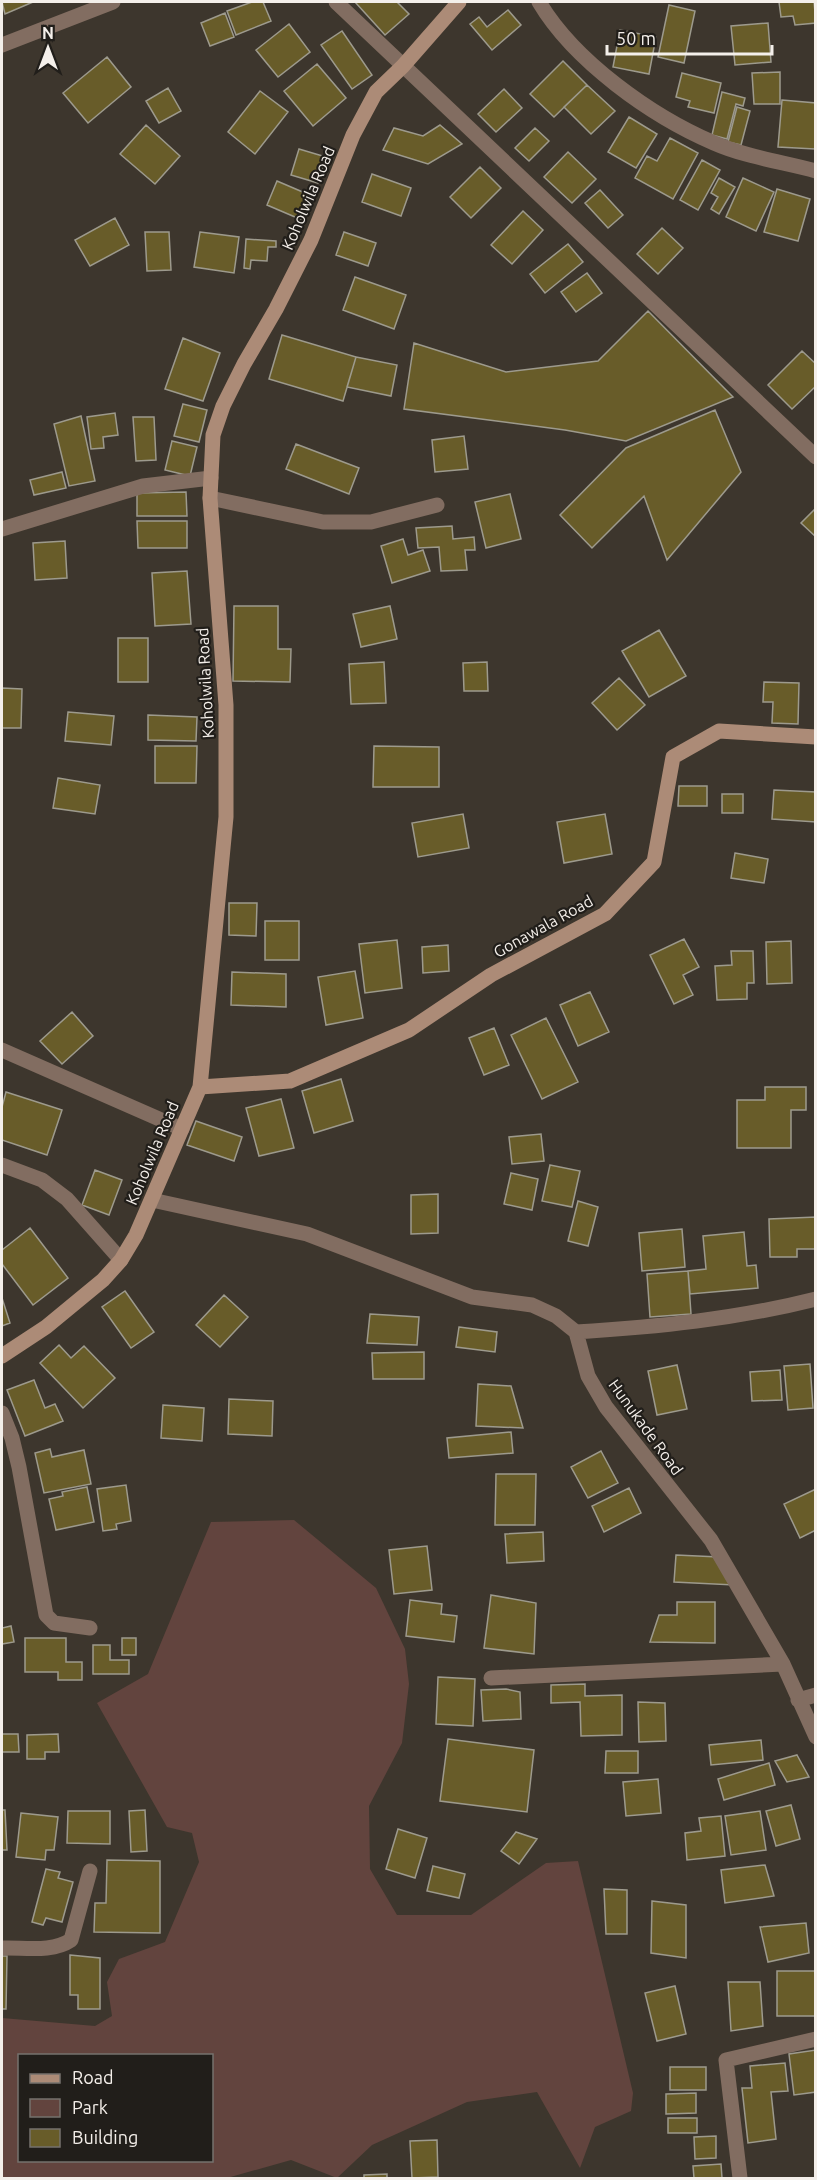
<svg xmlns="http://www.w3.org/2000/svg" width="817" height="2180" font-family="Ubuntu,sans-serif">
<rect width="100%" height="100%" fill="#3d362d"/>
<!-- green -->
<path fill="#62443e" fill-rule="evenodd" d="M294 1520 376 1588 405 1649 409 1684 402 1743 369 1806 370 1869 397 1915H471L546 1863 578 1861 633 2093 631 2111 595 2127 580 2168 537 2092 467 2102 372 2145 337 2178 291 2160 227 2178H2V2018L95 2026 112 2016 107 1982 119 1959 165 1942 199 1862 192 1833 167 1827 97 1703 148 1674 211 1522ZM20 2056H212V2160H20Z"/>
<!-- building -->
<path fill="#685c29" stroke="#9d9a8d" stroke-width="1.5" d="M2 2H33L5 14Z
M252 2H263L271 21 236 35 227 11Z
M355 2H397L409 14 385 35Z
M779 2H814L816 23 795 25 793 16 781 17Z
M669 5 695 11 684 63 658 57Z
M508 10 521 25 492 50 470 24 479 17 487 27Z
M225 13 234 37 210 46 201 23Z
M768 23 771 62 735 65 731 26Z
M289 24 310 52 278 77 256 50Z
M620 30 656 37 649 74 613 67Z
M342 31 372 75 352 89 321 45Z
M107 57 131 87 88 123 63 93Z
M563 61 587 85 554 117 530 94Z
M317 64 346 98 313 126 284 91Z
M780 72V104H754L752 73Z
M682 73 721 83 714 113 688 107 690 101 676 97Z
M587 85 615 111 591 134 564 107Z
M168 88 181 111 159 123 146 101Z
M504 89 522 108 496 132 478 114Z
M260 91 288 112 255 154 228 132Z
M722 92 745 98 743 106 736 104 727 139 712 135Z
M782 100 816 103 815 149 778 147Z
M737 107 750 111 741 145 728 142Z
M629 117 657 134 636 168 608 152Z
M146 125 180 156 155 184 120 154Z
M440 125 462 144 428 164 383 150 394 128 423 136Z
M535 128 549 141 529 161 515 148Z
M670 138 698 153 673 199 635 178 647 156 657 161Z
M299 149 326 157 318 183 291 175Z
M568 152 596 179 572 203 544 177Z
M702 160 720 170 698 210 680 200Z
M480 167 501 188 471 218 450 197Z
M372 174 411 188 401 216 362 202Z
M719 178 735 187 719 214 711 209 718 197 711 193Z
M743 178 774 192 756 231 726 217Z
M277 181 312 196 302 220 267 205Z
M777 189 810 199 798 241 764 232Z
M600 190 623 215 608 228 585 203Z
M523 211 543 230 512 264 491 245Z
M115 218 129 245 90 266 75 240Z
M662 228 683 248 658 274 637 254Z
M145 232H169L171 270 147 271Z
M200 232 239 237 234 273 194 267Z
M344 232 376 243 368 266 336 255Z
M246 239 276 241V247H268L267 261 251 260 250 269 244 268Z
M568 244 583 262 545 293 530 274Z
M587 273 602 293 576 312 561 292Z
M355 277 406 295 394 329 343 310Z
M648 311 733 397 626 441 565 430 404 409 414 343 506 372 598 361Z
M282 335 356 357 343 401 269 379Z
M183 338 220 353 203 401 165 389Z
M802 351 816 364V386L792 409 768 385Z
M356 357 397 365 391 396 347 387Z
M183 404 207 410 199 442 174 436Z
M715 410 741 472 667 560 644 496 592 548 560 515 626 448Z
M115 413 118 435 103 437 104 448 91 449 87 417Z
M81 416 95 481 69 486 54 424Z
M133 417H154L156 460 136 461Z
M464 436 468 469 435 472 432 440Z
M172 441 197 447 190 476 165 470Z
M296 444 359 468 349 494 286 469Z
M62 472 66 488 34 495 30 480Z
M186 492 187 516H137V493Z
M510 494 521 539 486 548 475 502Z
M816 508V537L801 523Z
M137 521H187V548H138Z
M452 526 453 539 474 537 475 550H465L467 570 441 571 439 547 418 548 416 528Z
M403 539 408 555 423 550 430 571 392 583 381 546Z
M65 541 67 578 35 580 33 543Z
M187 571 191 624 155 626 152 573Z
M234 606H278V649H291L290 682 233 681Z
M390 606 397 639 361 647 353 614Z
M659 630 686 676 649 697 622 651Z
M118 638H148V682H118Z
M384 662 386 703 351 704 349 664Z
M487 662 488 691H464L463 663Z
M619 678 645 705 617 730 592 703Z
M764 682 799 683 798 724 772 723 773 702H763Z
M2 688 22 689 21 728H2Z
M68 712 114 716 111 745 65 741Z
M148 715 197 717 196 741 148 740Z
M155 746H197L196 783H155Z
M374 746 439 747V787H373Z
M58 778 100 785 95 814 53 808Z
M679 786H707V806H678Z
M774 790 816 792V822L772 819Z
M722 794H743V813H722Z
M463 814 469 848 418 857 412 823Z
M605 814 612 854 564 863 557 822Z
M735 853 768 859 764 883 731 878Z
M229 903H257L256 936 229 935Z
M265 921H299V960H265Z
M684 939 699 967 683 975 693 995 674 1004 650 955Z
M397 940 402 988 365 993 359 944Z
M791 941 792 983 767 984 766 942Z
M448 945 449 971 423 973 422 947Z
M731 951H753L754 983H747V999L717 1000 715 966 732 965Z
M355 971 363 1018 326 1025 318 977Z
M232 972 286 974V1007L231 1005Z
M590 992 609 1032 578 1046 560 1005Z
M72 1012 93 1036 62 1064 40 1041Z
M546 1018 578 1082 542 1099 511 1035Z
M494 1028 509 1065 484 1075 469 1038Z
M341 1079 353 1121 314 1133 302 1091Z
M765 1087H806V1110H791V1148H737V1100H765Z
M6 1092 62 1110 47 1155 2 1140V1107Z
M281 1099 294 1148 259 1156 246 1108Z
M196 1121 242 1137 234 1161 187 1145Z
M541 1134 544 1161 512 1164 509 1137Z
M550 1165 580 1171 572 1207 542 1201Z
M95 1170 122 1180 109 1215 82 1205Z
M511 1173 538 1179 532 1210 504 1204Z
M438 1194V1233L411 1234V1195Z
M578 1201 598 1207 588 1246 568 1241Z
M816 1217V1249H797V1257H770L769 1219Z
M30 1228 68 1278 33 1305 2 1264V1250Z
M682 1229 685 1267 642 1271 639 1233Z
M744 1232 747 1266 756 1265 758 1288 690 1294 688 1271 706 1269 703 1236Z
M688 1271 691 1314 650 1317 647 1274Z
M125 1291 154 1332 131 1348 102 1307Z
M224 1295 248 1317 220 1347 196 1325Z
M2 1298 10 1323 2 1326Z
M370 1314 419 1317 417 1345 367 1343Z
M459 1327 497 1332 495 1352 456 1347Z
M59 1345 71 1358 84 1346 115 1378 83 1408 40 1363Z
M424 1352V1379H373L372 1353Z
M810 1364 813 1408 788 1410 784 1366Z
M677 1365 687 1409 657 1415 648 1371Z
M780 1370 782 1400 752 1401 750 1372Z
M34 1380 45 1408 55 1404 63 1421 25 1436 7 1390Z
M478 1384 511 1386 523 1428 476 1426Z
M229 1399 273 1401 272 1436 228 1434Z
M163 1405 204 1408 202 1441 161 1438Z
M511 1432 513 1453 449 1458 447 1438Z
M50 1449 52 1457 84 1450 91 1484 44 1493 35 1453Z
M601 1451 618 1483 588 1498 571 1467Z
M496 1474H536L535 1525H495Z
M126 1485 131 1521 116 1524 117 1529 103 1531 97 1489Z
M87 1487 94 1522 56 1530 49 1499 63 1496 62 1492Z
M629 1488 641 1513 604 1532 592 1506Z
M816 1489V1530L800 1538 784 1504Z
M543 1532 544 1561 507 1563 505 1534Z
M427 1546 432 1590 394 1594 389 1550Z
M676 1555 719 1557 734 1585 674 1582Z
M491 1595 536 1603 534 1654 484 1648Z
M410 1600 442 1604 441 1614 457 1616 454 1642 406 1636Z
M677 1602H715V1643L650 1642 659 1615H677Z
M11 1626 14 1642 2 1644V1628Z
M25 1638H66V1662H82V1680H58V1672H25Z
M122 1638H136V1655H122Z
M93 1645H110V1660H129V1674H93Z
M438 1677 475 1679 473 1726 436 1724Z
M585 1684V1696L622 1695V1735L581 1736 580 1702 551 1703V1685Z
M506 1689 520 1692 521 1719 483 1721 481 1690Z
M638 1702 665 1703 666 1741 639 1742Z
M2 1734H18L19 1752H2Z
M58 1734 59 1752H45V1759H27V1735Z
M448 1739 534 1750 527 1812 440 1801Z
M761 1740 763 1760 711 1765 709 1745Z
M606 1751H638V1773H605Z
M797 1755 809 1777 787 1782 775 1761Z
M769 1763 775 1785 724 1800 718 1779Z
M658 1779 661 1813 626 1816 623 1782Z
M791 1805 800 1839 776 1846 766 1811Z
M2 1810H5L7 1850H2Z
M145 1810 147 1851 131 1852 129 1811Z
M68 1811H110V1844L67 1843Z
M760 1811 766 1850 731 1855 725 1816Z
M21 1813 58 1817 54 1850H46L45 1860 16 1857Z
M721 1816 725 1856 687 1860 685 1833 701 1831 699 1818Z
M398 1829 427 1838 415 1878 386 1869Z
M516 1832 537 1839 519 1864 501 1851Z
M107 1860 160 1861V1933L94 1932 95 1903H106Z
M765 1865 774 1896 725 1903 721 1870Z
M433 1866 465 1874 459 1898 427 1891Z
M46 1869 60 1872 58 1878 73 1882 62 1922 46 1918 43 1925 32 1922Z
M604 1889 627 1890V1934H606Z
M652 1901 686 1905V1958L651 1953Z
M806 1923 809 1953 768 1962 760 1927Z
M70 1955 100 1958V2009H78V1995H70Z
M2 1956H7L6 2009H2Z
M777 1971H816V2016H777Z
M728 1982H760L763 2026 731 2031Z
M675 1986 686 2034 657 2041 645 1993Z
M816 2050V2092L794 2095 789 2054Z
M785 2063 788 2091 771 2092 776 2139 748 2143 742 2088H752L750 2066Z
M670 2067H706V2090H670Z
M696 2093V2113L666 2114V2094Z
M668 2118H697V2133H668Z
M716 2136V2158L695 2159 694 2137Z
M437 2140 438 2177 412 2178 410 2141Z
M721 2164 722 2178H694L693 2166Z
M387 2174V2178H364V2175Z"/>
<g fill="none" stroke-linecap="round" stroke-linejoin="round">
<!-- street -->
<path stroke="#826d61" stroke-width="15" d="M336 2 816 457
M539 2C574 61 651 116 714 143 746 157 783 162 816 171
M2 45 113 2
M210 498 323 522H371L437 505
M2 529 143 486 211 478
M2 1050 182 1129
M2 1165 42 1180 67 1199 121 1260
M152 1200 307 1234 472 1297 532 1305 556 1316 576 1332 588 1376 606 1407 711 1540 783 1664 816 1737
M576 1332C656 1327 737 1319 816 1299
M2 1413 12 1438 19 1467 46 1615 54 1623 90 1628
M491 1678 783 1664
M798 1700 816 1695
M2 1948C23 1947 52 1953 71 1940L90 1871
M740 2178 726 2060 816 2039"/>
<!-- secondary -->
<path stroke="#ac8b77" stroke-width="15" d="M200 1087 290 1081 409 1030 491 975 605 914 654 862 673 757 719 731 816 737
M2 1356 46 1327 103 1280 121 1260 136 1235 200 1087 226 817V705L210 498 213 435 223 406 244 364 276 309 311 240 353 135 376 92 403 66 459 2"/>
</g>
<g text-anchor="middle" dominant-baseline="central" stroke-width="4.5" stroke-linejoin="round" paint-order="stroke">
<!-- street labels -->
<g font-size="16" fill="#f4efea" stroke="#211e1a">
<text transform="translate(308 198) rotate(-67)">Koholwila Road</text>
<text transform="translate(205 683) rotate(-93)">Koholwila Road</text>
<text transform="translate(543 926) rotate(-29)">Gonawala Road</text>
<text transform="translate(152 1153) rotate(-67)">Koholwila Road</text>
<text transform="translate(646 1427) rotate(54)">Hunukade Road</text>
</g>
</g>
<!-- border -->
<rect width="817" height="2180" fill="none" stroke="#f4efea" stroke-width="6"/>
<!-- legend -->
<rect x="18" y="2054" width="195" height="108" fill="#211e1a" stroke="#75726d" stroke-width="1.5"/>
<rect x="30" y="2074" width="30" height="9" fill="#ac8b77" stroke="#75726d" stroke-width="1.5"/>
<text x="72" y="2084" font-size="18" fill="#f4efea">Road</text>
<rect x="30" y="2099" width="30" height="18" fill="#62443e" stroke="#75726d" stroke-width="1.5"/>
<text x="72" y="2114" font-size="18" fill="#f4efea">Park</text>
<rect x="30" y="2129" width="30" height="18" fill="#685c29" stroke="#75726d" stroke-width="1.5"/>
<text x="72" y="2144" font-size="18" fill="#f4efea">Building</text>
<!-- north arrow -->
<g transform="translate(48 48)" stroke="#211e1a" stroke-width="4.5" paint-order="stroke">
<path d="M0-4.5L10 22L0 15L-10 22Z" fill="#f4efea"/>
<text y="-9" font-size="16" font-weight="bold" text-anchor="middle" fill="#f4efea">N</text>
</g>
<!-- scale -->
<path d="M607 45v9h165v-9" fill="none" stroke="#f4efea" stroke-width="3"/>
<text x="616" y="45" font-size="18" fill="#f4efea" stroke="#211e1a" stroke-width="4.5" paint-order="stroke">50 m</text>
</svg>
